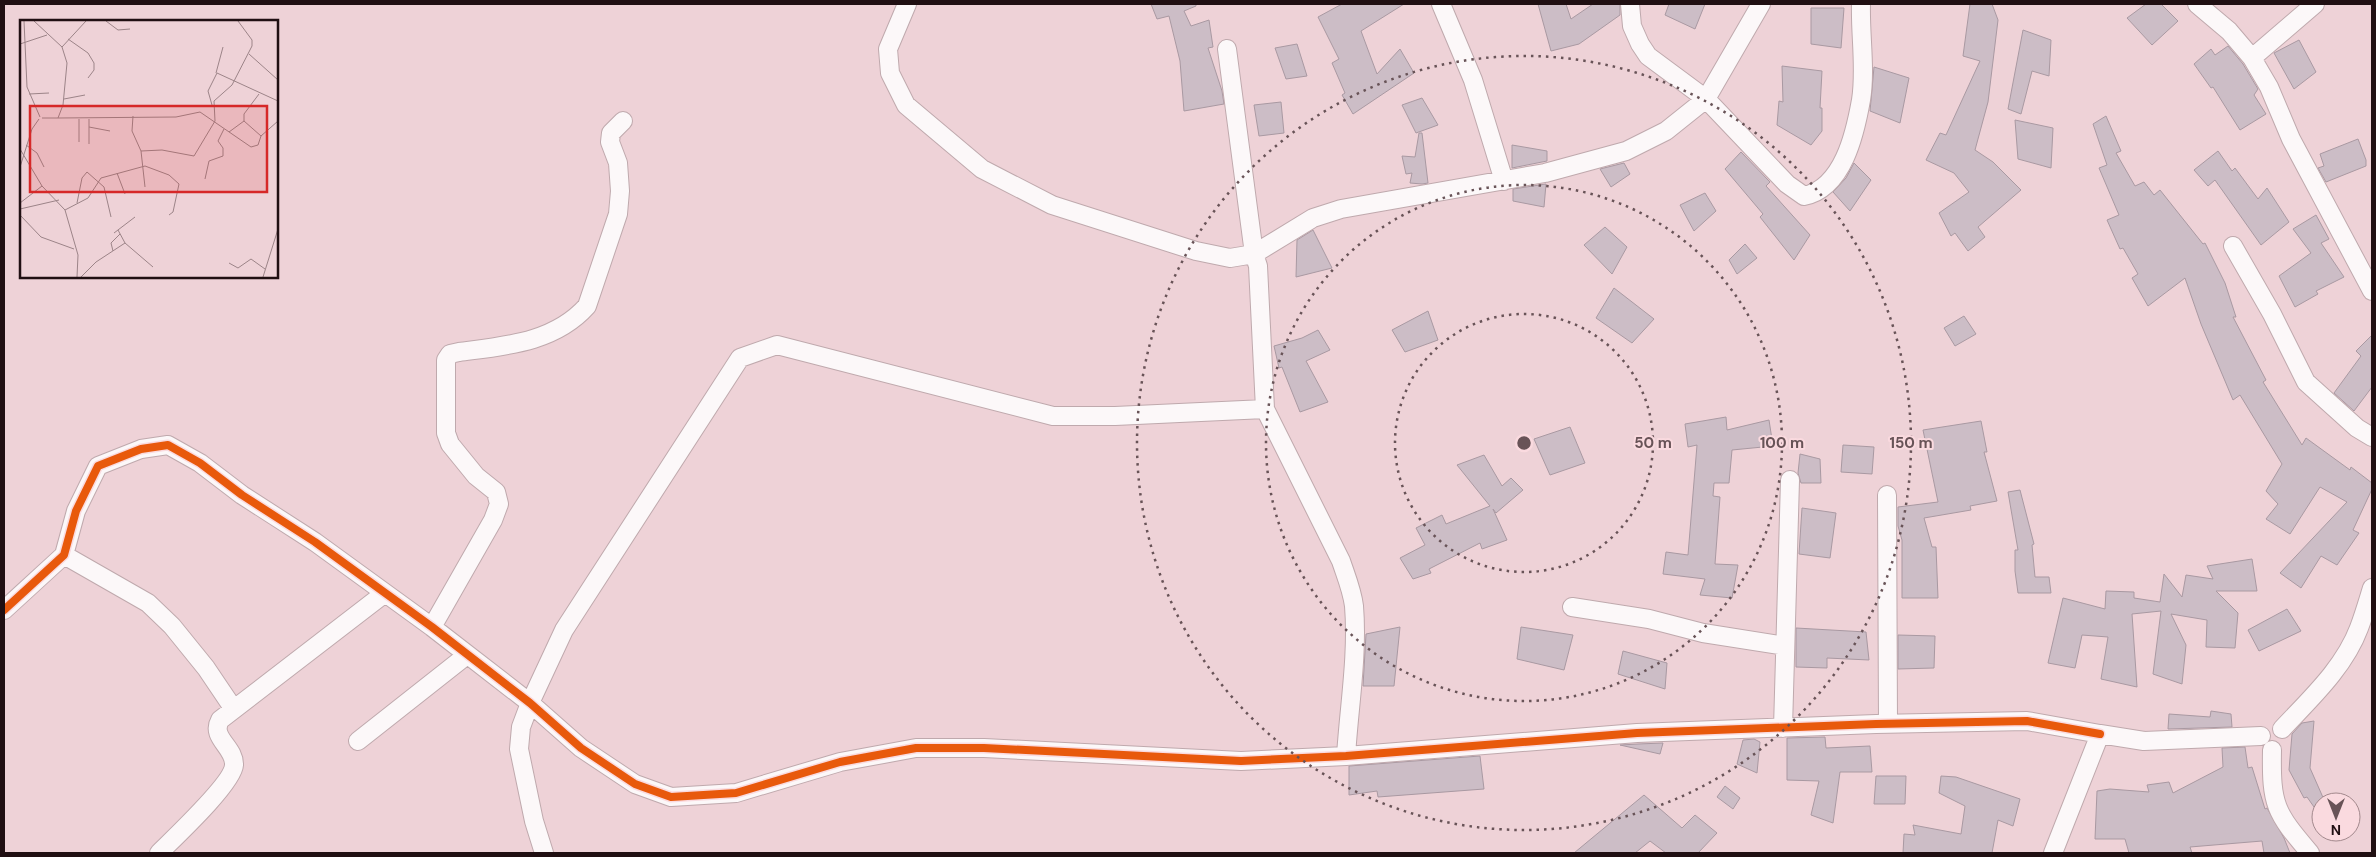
<svg xmlns="http://www.w3.org/2000/svg" width="2376" height="857" font-family="'DM Sans',sans-serif">
<rect width="100%" height="100%" fill="#eed2d7"/>
<!-- building -->
<path fill="#ccbdc6" stroke="#a999a2" d="M1151 4H1196V6L1184 11 1191 26 1209 20 1213 47 1208 48 1222 91 1224 104 1184 111 1180 61 1169 16 1157 19Z
M1342 4H1404L1361 31 1377 74 1400 49 1414 73 1353 114 1342 95 1345 93 1332 63 1339 59 1318 17Z
M1538 4H1566L1571 19 1593 4H1620V15L1579 44 1551 51Z
M1669 4H1705L1695 29 1665 15Z
M1970 4H1992L1998 20 1988 102 1975 150 1993 162 2021 190 1978 227 1985 237 1968 251 1955 233 1951 236 1939 213 1969 192 1954 173 1926 160 1940 133 1946 135 1980 61 1963 56Z
M2146 4H2161L2178 21 2152 45 2127 18Z
M1811 8H1844L1841 48 1811 44Z
M2023 30 2051 40 2049 76 2032 71 2021 114 2008 109Z
M2299 40 2316 72 2294 89 2274 53Z
M1297 44 1307 76 1286 79 1275 48Z
M2228 46 2243 64 2258 89 2254 95 2266 114 2240 130 2213 87 2211 88 2194 64 2211 49 2215 55Z
M1782 66 1822 71 1820 108H1822V131L1811 145 1777 125 1779 101 1783 102Z
M1874 67 1909 78 1900 123 1870 111Z
M1422 98 1438 125 1416 133 1402 105Z
M1281 102 1284 133 1259 136 1254 105Z
M2106 116 2121 151 2116 153 2135 186 2144 182 2154 195 2160 190 2203 244 2205 243 2225 283 2236 317H2233L2266 380 2263 382 2302 445 2306 438 2350 470 2351 467 2372 483V489L2353 530 2359 533 2337 565 2321 556 2301 588 2280 573 2347 502 2320 487 2290 534 2266 519 2278 504 2266 491 2282 464 2240 395 2233 400 2201 324 2185 278 2148 306 2132 278 2138 274 2123 248 2120 249 2107 220 2119 215 2099 168 2107 165 2093 124Z
M2015 120 2053 128 2051 168 2018 159Z
M1419 133H1422L1428 183 1422 184 1410 183 1412 173 1406 174 1402 156 1415 157Z
M2358 139 2366 160V166L2326 182 2318 168 2324 166 2320 154Z
M1512 145 1547 151V161L1512 168Z
M2218 151 2232 171 2235 168 2258 199 2267 188 2289 222 2261 245 2215 180 2208 186 2194 170Z
M1741 152 1770 182 1766 186 1810 235 1794 260 1760 217 1763 214 1725 169Z
M1624 163 1630 174 1611 187 1600 169Z
M1854 163 1871 180 1850 211 1833 192 1846 178Z
M1546 184 1544 207 1513 201V189Z
M1705 193 1716 211 1694 231 1680 205Z
M2316 215 2329 239 2321 243 2344 277 2316 291 2318 294 2295 307 2279 276 2311 253 2293 229Z
M1605 227 1627 247 1612 274 1584 245Z
M1313 230 1332 268 1296 277 1297 240Z
M1745 244 1757 258 1737 274 1729 260Z
M1614 288 1654 319 1632 343 1596 318Z
M1428 311 1438 340 1405 352 1392 330Z
M1964 316 1976 334 1955 346 1944 328Z
M1318 330 1330 350 1306 361 1328 402 1300 412 1282 367 1279 368 1274 346 1302 338Z
M2372 335V387L2354 411 2334 393 2361 356 2356 351Z
M1726 417 1727 430 1769 420 1773 446 1732 450 1729 483H1714L1713 496 1720 497 1715 564 1738 565 1732 598 1700 595 1705 579 1663 574 1666 552 1688 555 1697 445 1688 447 1685 424Z
M1981 421 1987 452H1984L1997 501 1970 506 1971 510 1924 518 1932 547H1936L1938 598H1902V540L1898 526V507L1938 502 1923 430Z
M1570 427 1585 463 1550 475 1534 439Z
M1843 445 1874 447 1872 474 1841 472Z
M1800 454 1820 459 1821 483H1801L1798 473Z
M1484 455 1502 486 1511 478 1523 490 1496 513 1493 509 1507 540 1482 549 1480 543 1429 569 1431 573 1413 579 1400 558 1425 545 1416 528 1442 515 1446 524 1490 506 1457 465Z
M2020 490 2034 544 2032 545 2035 577H2049L2051 593H2018L2015 571V550H2018L2008 492Z
M1802 508 1836 513 1830 558 1799 554Z
M2252 559 2257 591H2216L2238 613 2235 648 2206 647 2207 620 2171 614 2186 645 2182 684 2153 674 2161 611 2132 614 2137 687 2101 679 2108 637 2082 635 2075 668 2048 663 2063 598 2105 609 2106 591 2134 592V598L2160 602 2164 574 2182 597 2186 575 2213 579 2207 566Z
M2287 609 2301 631 2259 651 2248 630Z
M1400 627 1394 686H1363L1366 634Z
M1521 627 1573 635 1564 670 1517 659Z
M1796 628 1866 632 1869 660 1827 658V668L1796 667Z
M1898 635 1935 636 1934 668 1898 669Z
M1623 651 1667 663 1665 689 1618 674Z
M2211 711 2231 714 2232 727 2168 729 2169 714 2210 717Z
M2314 721 2310 768 2325 802H2321V817L2307 797 2304 798 2289 770 2292 734 2302 723Z
M1825 737 1826 748 1870 746 1872 772H1840L1833 823 1811 815 1819 781 1787 780V738Z
M1754 739 1760 742 1757 773 1737 764 1743 740Z
M1663 743 1660 754 1620 745 1638 744Z
M2245 747 2248 768 2252 767 2265 809 2267 808 2284 838 2290 853H2264L2262 841 2190 847 2192 853H2129L2125 839H2095L2097 791 2110 789 2149 792 2147 785 2169 782 2173 793 2223 767 2222 748Z
M1480 756 1484 789 1378 797 1377 791 1349 795V766Z
M1876 776H1906L1905 804H1874Z
M1941 776 1956 777 2020 799 2013 826 1998 820 1992 853H1903L1904 834 1915 835 1913 825 1961 834 1965 806 1939 793Z
M1725 786 1740 798 1733 809 1717 797Z
M1644 795 1682 828 1695 815 1717 833 1698 853H1666L1650 841 1635 853H1574Z"/>
<g fill="none" stroke-linecap="round" stroke-linejoin="round">
<defs>
<path id="minor" d="M907 4 888 49 890 73 906 105 982 169 1052 205 1196 251 1230 258 1254 254 1313 218 1341 209 1545 173 1626 151 1666 131 1706 99 1761 4
M1441 4 1473 80 1504 181
M1630 4 1632 26 1640 44 1648 56 1706 99 1787 184 1804 196C1843 188 1855 134 1861 100 1866 69 1860 35 1861 4
M2197 4 2229 31 2252 58 2269 87 2291 139 2372 291
M1227 49 1254 254 1258 266 1265 409 1341 561C1346 576 1352 590 1354 606 1358 655 1349 707 1346 756
M2252 58 2315 4
M2233 246 2272 314 2306 382 2357 428 2372 437
M1887 495 1888 723
M64 555 148 603 172 626 206 668 233 708
M1572 607 1649 619 1703 633 1785 646
M4 610 64 555 76 511 98 466 141 449 168 445 200 463 242 495 315 542 432 627 530 703 581 748 635 784 671 797 736 793 840 762 916 748H984L1241 761 1346 756 1637 733 1876 724 2027 721 2100 734
M432 627 493 520 499 504 496 492 476 476 450 444 446 433V360L450 354 459 352C504 346 554 343 587 306L618 214 620 191 618 163 610 142 611 133 623 121
M1783 728 1790 480
M2282 729C2310 699 2344 668 2359 628 2364 615 2368 601 2372 588
M358 741 467 655
M2272 750C2271 805 2275 812 2310 853
M159 853C174 838 233 783 234 765 235 747 210 738 220 720L385 593
M544 853 534 821 519 749 521 727 530 703 564 630 740 358 777 345 1053 416H1115L1265 409
M2053 853 2100 734 2144 741 2261 736"/>
</defs>
<!-- minor casing -->
<use href="#minor" stroke="#bfa9ad" stroke-width="20"/>
<!-- minor -->
<use href="#minor" stroke="#fcf8f9" stroke-width="18"/>
<defs>
<path id="cycleway" d="M4 610 64 555 76 511 98 466 141 449 168 445 200 463 242 495 315 542 432 627 530 703 581 748 635 784 671 797 736 793 840 762 916 748H984L1241 761 1346 756 1637 733 1876 724 2027 721 2100 734"/>
</defs>
<!-- cycleway casing -->
<use href="#cycleway" stroke="#fadadf" stroke-width="11"/>
<!-- cycleway -->
<use href="#cycleway" stroke="#e8590c" stroke-width="8"/>
</g>
<!-- distance rings -->
<g fill="none" stroke="#685357" stroke-width="2.5" stroke-dasharray="2.5 5">
<circle cx="1524" cy="443" r="129"/>
<circle cx="1524" cy="443" r="258"/>
<circle cx="1524" cy="443" r="387"/>
</g>
<!-- overview -->
<g transform="translate(20 20)">
<rect width="258" height="258" fill="#eed2d7"/>
<path fill="none" stroke="#9c8488" stroke-width="1" d="M4 1 7 67 20 97M14 1 42 27 47 43 43 85 38 98H22M86 1 98 10 110 9M48 19 68 33 74 43V50L68 58M0 24 27 15M42 27 66 1M229 34 258 60M196 53 203 27M9 74 29 73M239 74 224 94V101L241 116M44 79 65 75M192 85 188 71 197 53 258 81M113 96 112 111 121 131 125 167M38 98 156 97 180 92 231 127 238 125 241 116 258 101M59 99V122M69 107 90 111M209 112 224 101M69 124V99M6 125 17 133 24 147M0 129 22 166 45 190 58 235 57 257M121 131 142 130 174 136 195 101 194 81 212 65 232 26V20L218 1M0 147 12 109 19 99M97 153 105 174M185 159 189 141 203 136V128L198 121 204 109M0 183 22 166M57 183 62 158 67 152 84 167 91 197M0 189 39 180M45 190 68 178 81 158 125 146 149 155 159 164 153 192 149 195M0 195 21 217 54 229M98 210 105 223 133 247M94 213 115 197M93 231 91 223 100 214M209 243 218 248 231 239 245 249M61 257 76 242 105 223M243 257 258 209"/>
<path fill="#d62828" fill-opacity="0.15" stroke="#d62828" stroke-width="2.5" d="M10 86H247V172H10Z"/>
<rect width="258" height="258" fill="none" stroke="#200f12" stroke-width="2.5"/>
</g>
<circle cx="1524" cy="443" r="8" fill="#685357" stroke="#fadadf" stroke-width="2.5"/>
<g font-size="15" text-anchor="middle" font-weight="bold" fill="#685357" stroke="#fadadf" stroke-width="4" stroke-linejoin="round" paint-order="stroke">
<text x="1653" y="448">50 m</text>
<text x="1782" y="448">100 m</text>
<text x="1911" y="448">150 m</text>
</g>
<!-- border -->
<rect width="2376" height="857" fill="none" stroke="#200f12" stroke-width="10"/>
<!-- north arrow -->
<g transform="translate(2336 817) rotate(180)"><circle r="24" fill="#fadadf" stroke="#a3898d"/>
<path d="M0-4L9 19L0 12L-9 19Z" fill="#685357"/>
<text y="-8" font-size="14" font-weight="bold" text-anchor="middle" fill="#200f12">N</text>
</g>
</svg>
